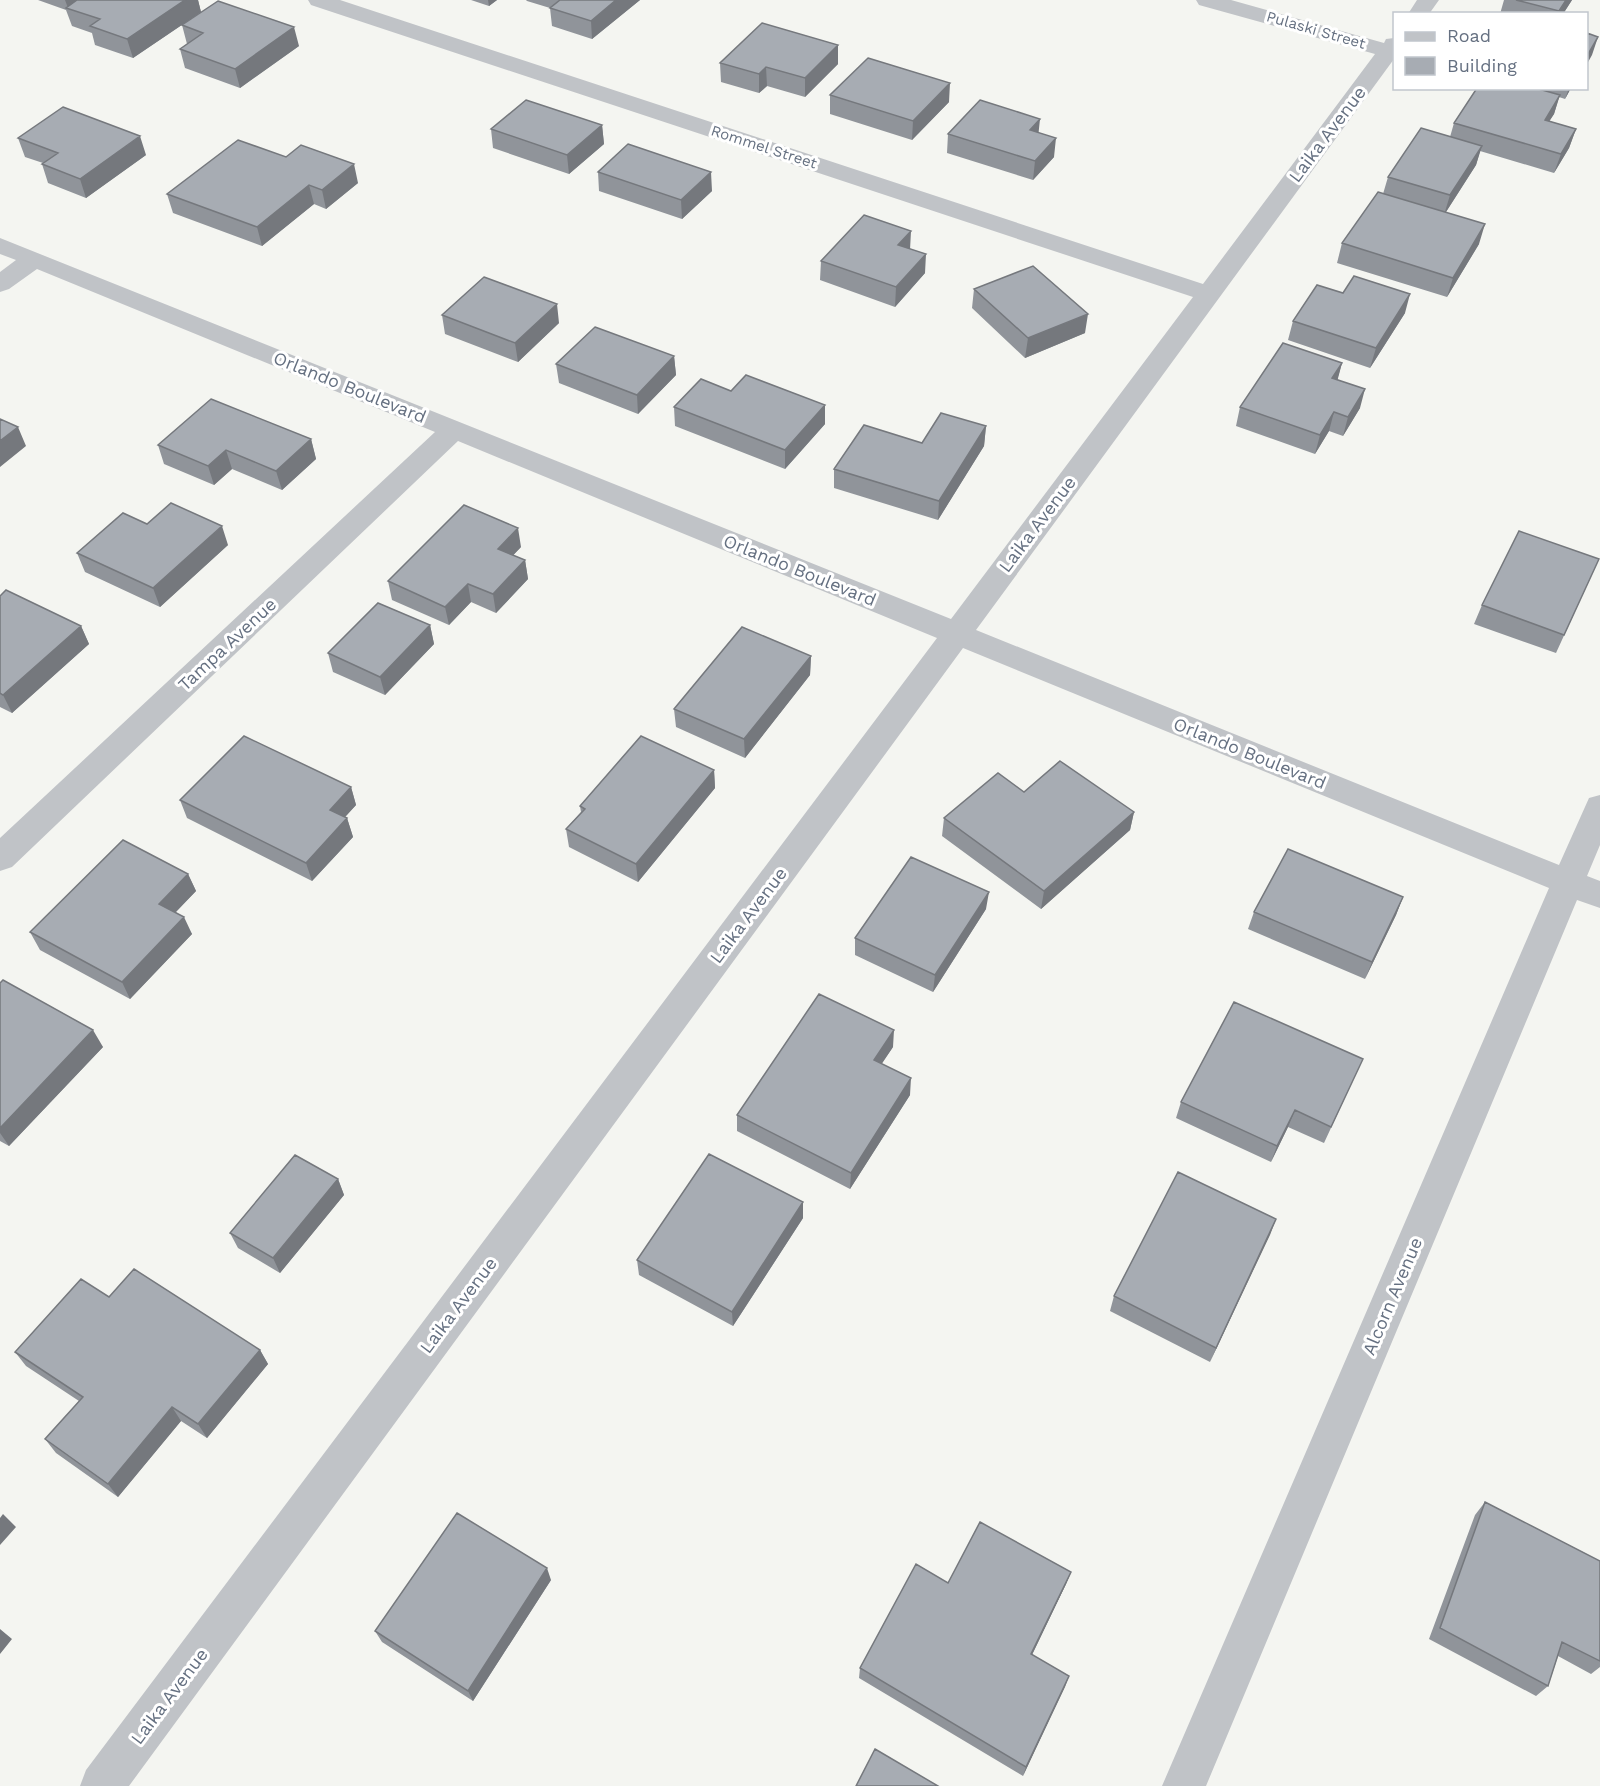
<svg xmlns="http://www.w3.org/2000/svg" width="1600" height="1786" font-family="'Work Sans',sans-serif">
<rect width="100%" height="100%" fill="#f4f5f1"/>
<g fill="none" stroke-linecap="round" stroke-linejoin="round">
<!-- minor -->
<path fill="#c0c3c7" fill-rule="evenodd" d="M308 0H340L1203 284 1375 54 1199 5 1196 0H1231L1384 43 1386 39 1394 38V59L976 630 1559 865 1589 798 1600 795V845L1587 876 1600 881V908L1577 900 1206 1786H1162L1549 888 963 648 129 1786H80L86 1770 937 638 458 441 12 867 0 871V838L435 432 37 269 9 289 0 292V272L16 260 0 254V238L951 619 1193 297 311 5Z
M1417 0H1439L1429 14H1408Z"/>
</g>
<!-- wall -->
<path fill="#90949a" d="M38 0H198L201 12 133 58 95 45 92 33 72 26 66 10Z
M471 0H497L489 6Z
M526 0H640L592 39 552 26 550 8 527 1Z
M1504 0H1572L1563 14H1500Z
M182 25 299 46 240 88 185 68 180 49 187 44Z
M838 45V64L805 97 767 86 759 93 721 82 720 63Z
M1477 88H1571L1565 99 1559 97 1554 114 1549 121 1576 129 1569 148 1554 173 1480 151 1476 165 1446 212 1479 244 1447 297 1337 263 1342 243 1383 194 1388 177 1450 137 1454 123Z
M830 95 949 102 912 140 830 114Z
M602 125 604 144 569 174 493 148 491 129Z
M1038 133 1054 157 1033 180 947 153 948 134Z
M18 138 146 155 86 198 48 183 42 164 43 163 25 157Z
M286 157 358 183 326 209 314 204 262 246 173 213 167 194Z
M598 172 712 191 682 219 599 191Z
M821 261 925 273 895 307 820 280Z
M974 289 1085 333 1025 358 972 308Z
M1343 293 1405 313 1370 368 1288 340 1293 321Z
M442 315 559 323 518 362 445 334Z
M674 356 676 375 638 414 559 383 556 364Z
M1342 363 1337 380 1360 408 1343 436 1329 431 1315 454 1236 426 1240 407Z
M674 407 825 424 785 469 675 426Z
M986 426 984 446 938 520 834 488V469L922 443Z
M311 439 316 459 282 490 232 469 214 485 164 464 158 445Z
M147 524 228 545 160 607 85 572 77 553Z
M521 547 513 555 525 560 528 579 496 613 471 602 449 625 392 600 388 581Z
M1599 559 1556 653 1474 624 1482 605Z
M0 596 81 626 89 644 12 713 0 707Z
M430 625 434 644 385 695 333 672 328 653Z
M811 656 810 675 745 758 676 727 674 709Z
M714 770 715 788 638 882 569 847 566 829 581 812 580 806Z
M351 787 356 805 345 817 347 818 353 837 312 881 187 818 180 800Z
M1024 792 1134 812 1130 830 1041 909 942 836 944 818Z
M188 874 196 891 176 912 192 934 130 999 40 950 30 932Z
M1403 897 1396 915 1365 979 1248 929 1254 912Z
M986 909 933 992 855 955V938Z
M0 983 103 1047 9 1146 0 1141Z
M893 1047 881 1064 910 1095 850 1189 737 1131V1115Z
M1355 1076 1324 1143 1288 1127 1271 1162 1176 1118 1181 1102Z
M338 1179 344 1195 280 1273 238 1248 230 1233Z
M803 1202V1218L733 1326 639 1275 637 1260Z
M1276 1219 1210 1362 1110 1311 1114 1296Z
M109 1297 260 1350 268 1364 207 1438 181 1421 118 1497 56 1453 45 1439 79 1401 26 1366 15 1352Z
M1485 1502 1600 1561V1667L1591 1674 1558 1656 1548 1686 1536 1696 1429 1639 1475 1515Z
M1071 1572 1066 1584 1032 1655 1069 1676 1023 1776 859 1678 860 1668Z
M551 1580 473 1701 382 1642 375 1631Z"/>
<!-- shaded-wall -->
<path fill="#75787d" d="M65 0H85L68 8Z
M185 0H198L201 12 133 58 127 39Z
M488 0H497L489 6Z
M616 0H640L592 39 591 21Z
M1566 0H1572L1563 14H1558Z
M294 27 299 46 240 88 235 69Z
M1598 37 1592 55 1587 64V56Z
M838 45V64L805 97V78Z
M766 67 767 86 759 93V74Z
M950 83 949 102 912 140 913 121Z
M1569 88H1571L1565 99Z
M1560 95 1554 114 1538 139 1545 120Z
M1040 119 1038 138 1030 130Z
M602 125 604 144 569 174 567 155Z
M1576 129 1569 148 1554 173 1561 154Z
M140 136 146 155 86 198 80 179Z
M1056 138 1054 157 1033 180 1035 161Z
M1482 146 1476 165 1444 215 1450 195Z
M354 164 358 183 326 209 322 190Z
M711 172 712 191 682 219 681 200Z
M309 185 314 204 262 246 257 227Z
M1485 224 1479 244 1447 297 1453 278Z
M911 231 910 250 898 245Z
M926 254 925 273 895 307 896 287Z
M1410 294 1405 313 1370 368 1376 348Z
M557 304 559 323 518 362 515 343Z
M1088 314 1085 333 1025 358 1028 338Z
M674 356 676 375 638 414 637 395Z
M1342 363 1337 382 1332 378Z
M1365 389 1360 408 1343 436 1348 417Z
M825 405V424L785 469V450Z
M1334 412 1329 431 1315 454 1320 435Z
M986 426 984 446 938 520 939 501Z
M18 427 26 446 0 467V441Z
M311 439 316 459 282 490 276 471Z
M226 450 232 469 214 485 208 466Z
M222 526 228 545 160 607 153 588Z
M518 528 521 547 501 568 498 549Z
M525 560 528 579 496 613 493 594Z
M468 584 471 602 449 625 445 607Z
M430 625 434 644 385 695 380 677Z
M81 626 89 644 12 713 3 695Z
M811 656 810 675 745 758 744 739Z
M714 770 715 788 638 882 636 864Z
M351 787 356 805 335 828 330 810Z
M1134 812 1130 830 1041 909 1044 891Z
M347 818 353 837 312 881 306 863Z
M188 874 196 891 167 921 159 904Z
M989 892 986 909 933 992 935 975Z
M1403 897 1396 915 1365 979 1372 962Z
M184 917 192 934 130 999 122 982Z
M93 1030 103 1047 9 1146 0 1133V1128Z
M894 1030 893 1047 873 1077 874 1060Z
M911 1078 910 1095 850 1189 851 1173Z
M1295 1110 1288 1127 1271 1162 1277 1146Z
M338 1179 344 1195 280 1273 273 1258Z
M803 1202V1218L733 1326 732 1312Z
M1276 1219 1270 1235 1210 1362 1216 1348Z
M260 1350 268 1364 207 1438 198 1424Z
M172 1407 181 1421 118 1497 108 1484Z
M3 1514 16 1527 0 1545V1518Z
M547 1568 551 1580 473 1701 468 1691Z
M1071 1572 1066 1584 1027 1665 1031 1654Z
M0 1629 12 1639 0 1654Z
M1069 1676 1065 1687 1023 1776 1026 1767Z"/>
<!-- building -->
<path fill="#a7acb3" stroke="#75787d" stroke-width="1.5" d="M77 0H185L127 39 90 26 100 19 66 8Z
M560 0H616L591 21 550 8Z
M1516 0H1566L1559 11Z
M218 1 294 27 235 69 180 49 203 33 182 25Z
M762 23 838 45 805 78 766 67 759 74 720 63Z
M1587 33 1598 37 1587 56Z
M868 58 950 83 913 121 830 95Z
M1477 88H1535L1560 95 1545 120 1576 129 1561 154 1454 123Z
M526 100 602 125 567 155 491 129Z
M980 100 1040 119 1030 130 1056 138 1035 161 948 134Z
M63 107 140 136 80 179 42 164 58 153 18 138Z
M1421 128 1482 146 1450 195 1388 177Z
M238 140 286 157 301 145 354 164 322 190 309 185 257 227 167 194Z
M628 144 711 172 681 200 598 172Z
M1378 192 1485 224 1453 278 1342 243Z
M864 215 911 231 898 245 926 254 896 287 821 261Z
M1033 266 1088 314 1028 338 974 289Z
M1354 276 1410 294 1376 348 1293 321 1317 285 1343 293Z
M484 277 557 304 515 343 442 315Z
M595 327 674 356 637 395 556 364Z
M1283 343 1342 363 1332 378 1365 389 1348 417 1334 412 1320 435 1240 407Z
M746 375 825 405 785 450 674 407 701 379 731 391Z
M211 399 311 439 276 471 226 450 208 466 158 445Z
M941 413 986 426 939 501 834 469 864 425 922 443Z
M0 419 18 427 0 441Z
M171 503 222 526 153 588 77 553 123 513 147 524Z
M464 505 518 528 498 549 525 560 493 594 468 584 445 607 388 581Z
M1519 531 1599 559 1564 635 1482 605Z
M6 590 81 626 3 695 0 693V596Z
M378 603 430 625 380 677 328 653Z
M742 627 811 656 744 739 674 709Z
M244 736 351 787 330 810 347 818 306 863 180 800Z
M641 736 714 770 636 864 566 829 585 809 580 806Z
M1060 761 1134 812 1044 891 944 818 998 773 1024 792Z
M123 840 188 874 159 904 184 917 122 982 30 932Z
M1288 849 1403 897 1372 962 1254 912Z
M911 857 989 892 935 975 855 938Z
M3 980 93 1030 0 1128V983Z
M819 994 894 1030 874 1060 911 1078 851 1173 737 1115Z
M1234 1002 1363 1059 1331 1127 1295 1110 1277 1146 1181 1102Z
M709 1154 803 1202 732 1312 637 1260Z
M295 1155 338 1179 273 1258 230 1233Z
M1178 1172 1276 1219 1216 1348 1114 1296Z
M134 1269 260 1350 198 1424 172 1407 108 1484 45 1439 83 1397 15 1352 81 1279 109 1297Z
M1485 1502 1600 1561V1661L1562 1642 1548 1686 1440 1628Z
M457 1513 547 1568 468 1691 375 1631Z
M980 1522 1071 1572 1031 1654 1069 1676 1026 1767 860 1668 916 1564 948 1583Z
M875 1749 938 1786H856Z"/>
<g text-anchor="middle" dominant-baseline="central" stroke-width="6" stroke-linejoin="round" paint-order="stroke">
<!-- far-street labels -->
<g font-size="15" fill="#657081" stroke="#fff">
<text transform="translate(1316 30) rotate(16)">Pulaski Street</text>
<text transform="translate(764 147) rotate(18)">Rommel Street</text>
</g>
<!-- street labels -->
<g font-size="18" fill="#657081" stroke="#fff">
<text transform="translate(1327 134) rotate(-53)">Laika Avenue</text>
<text transform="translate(350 387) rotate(22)">Orlando Boulevard</text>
<text transform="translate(1037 524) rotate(-53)">Laika Avenue</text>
<text transform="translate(800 570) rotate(22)">Orlando Boulevard</text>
<text transform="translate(227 644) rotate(-43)">Tampa Avenue</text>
<text transform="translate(1250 753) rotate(22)">Orlando Boulevard</text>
<text transform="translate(748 915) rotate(-53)">Laika Avenue</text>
<text transform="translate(1392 1296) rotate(-67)">Alcorn Avenue</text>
<text transform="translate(458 1305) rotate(-53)">Laika Avenue</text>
<text transform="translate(169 1696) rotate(-53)">Laika Avenue</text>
</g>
</g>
<!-- legend -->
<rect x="1393" y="12" width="195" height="78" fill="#ffffff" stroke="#c1c6cd" stroke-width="1.5"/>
<rect x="1405" y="32" width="30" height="9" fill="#c0c3c7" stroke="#c1c6cd" stroke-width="1.5"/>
<text x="1447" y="42" font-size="18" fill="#657081">Road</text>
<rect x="1405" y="57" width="30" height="18" fill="#a7acb3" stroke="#c1c6cd" stroke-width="1.5"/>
<text x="1447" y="72" font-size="18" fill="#657081">Building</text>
</svg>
